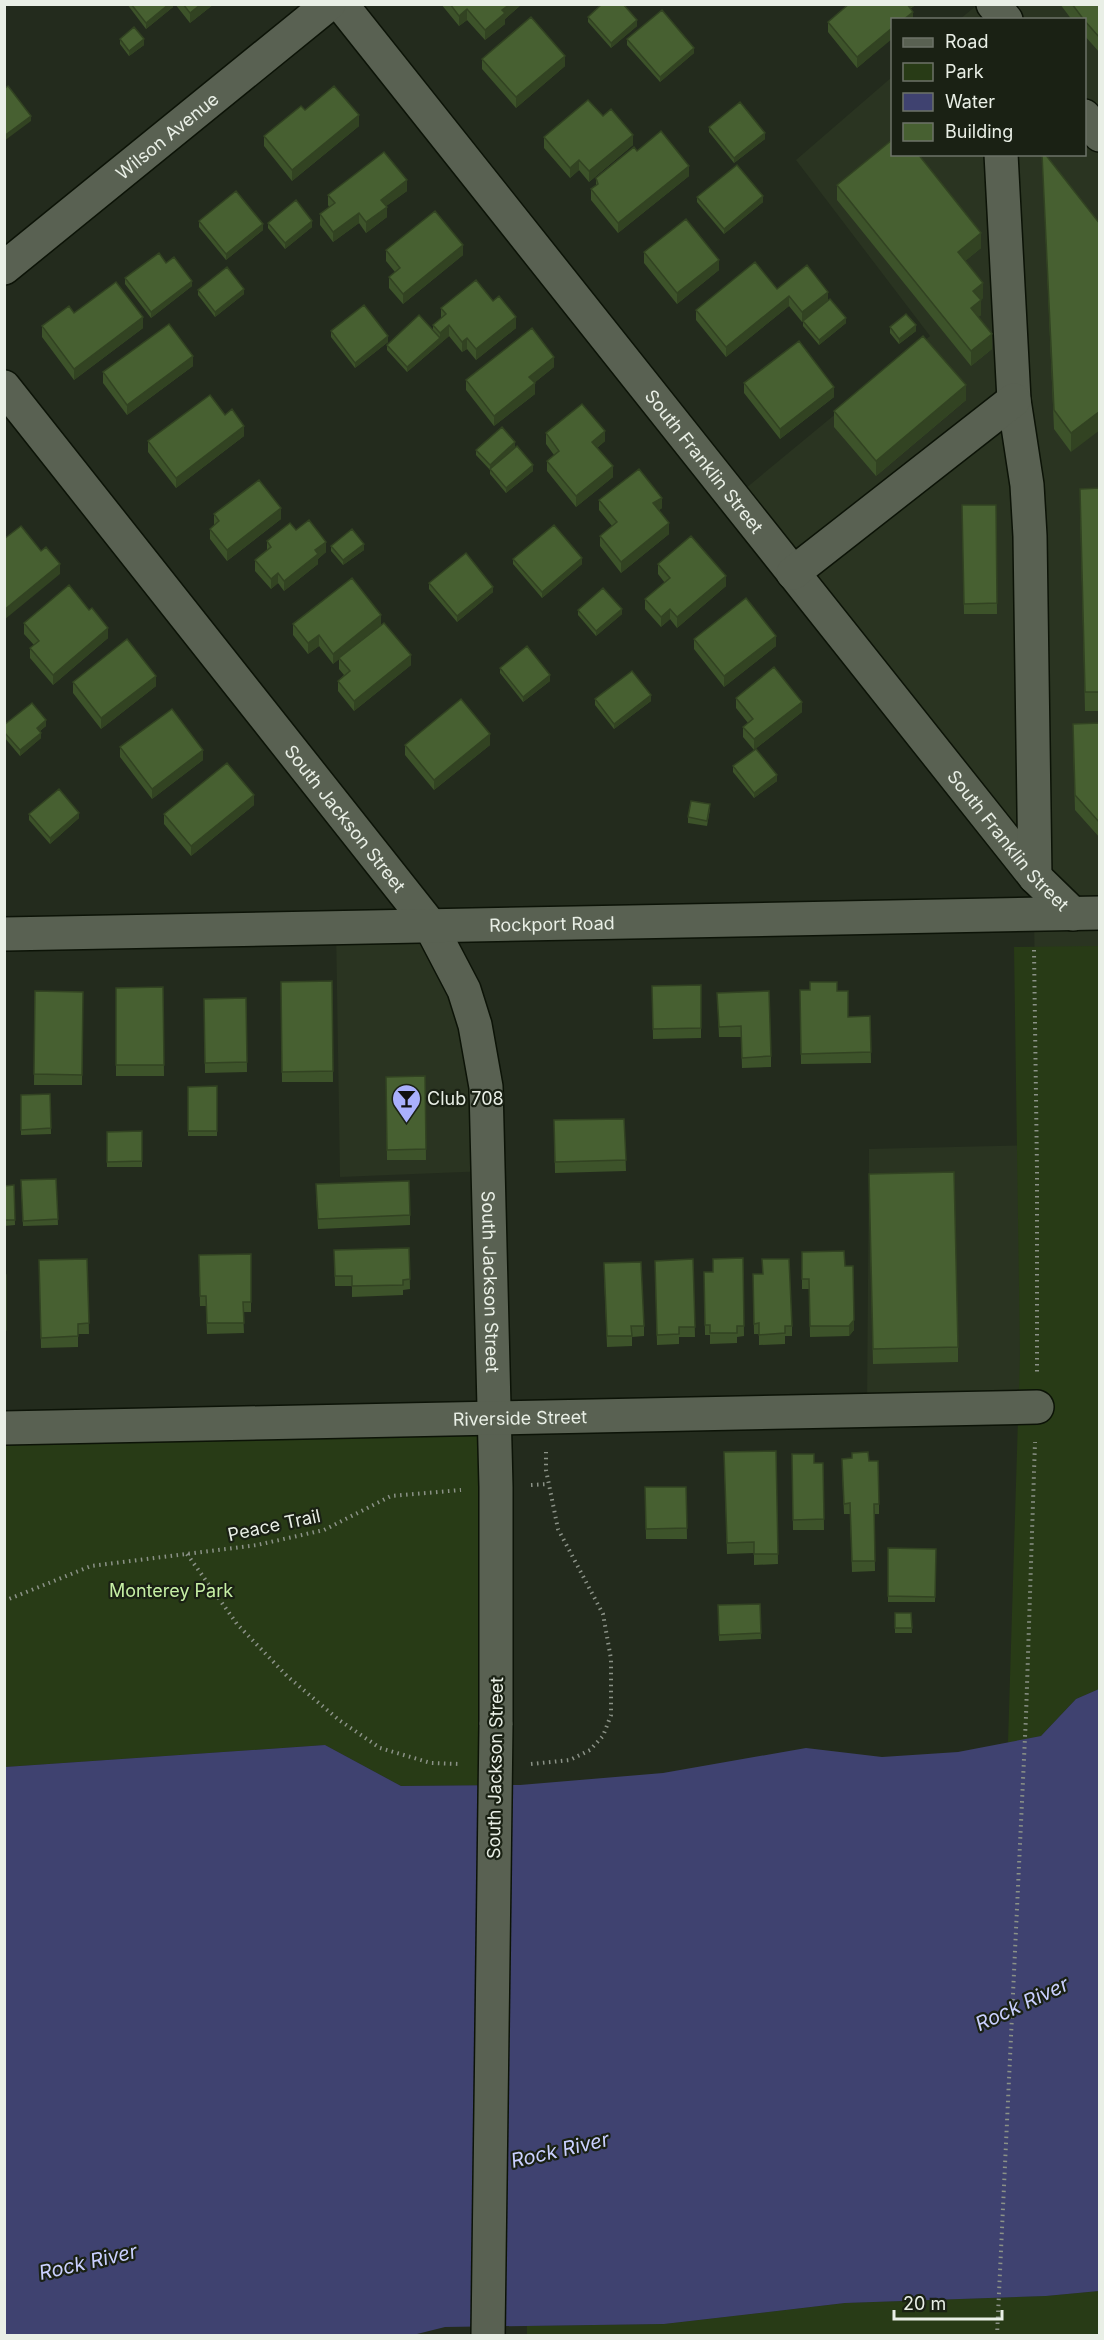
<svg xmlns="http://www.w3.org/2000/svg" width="1104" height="2340" font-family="Inter,sans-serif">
<rect width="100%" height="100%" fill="#232b1d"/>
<!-- built -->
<path fill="#2a3421" d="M977 5H1099L1100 1689 1037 1408 867 1411 869 1149 1037 1145 1034 913 1072 914 734 498 930 336 796 160 892 77V154H1084V20L960 19Z
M430 925 464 990 488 1171 340 1177 336 927Z"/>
<!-- green -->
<path fill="#283b16" d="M1099 946V1689L1076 1699 1041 1736 1008 1743 1020 1354 1014 947Z
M495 1419V1785L401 1786 325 1745 5 1767V1428Z
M1099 2291V2335L527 2336V2326L664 2324 845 2303 1046 2296Z"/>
<!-- water -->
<path fill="#3f4270" d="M1099 1689V2291L1046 2296 845 2303 664 2324 445 2327 409 2336H5V1767L325 1745 401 1786 520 1785 663 1773 806 1748 882 1757 958 1752 1041 1736 1076 1699Z"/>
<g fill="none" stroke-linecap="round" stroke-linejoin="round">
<defs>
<g id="minor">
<path id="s1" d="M341 4 1035 877 1073 914"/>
<path d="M993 4 1006 20"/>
<path d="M1084 116 1100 135"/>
<path d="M1001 154 1014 400 1027 485 1030 536 1035 877"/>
<path id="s2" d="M4 268 329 4"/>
<path id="s3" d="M4 387 430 925 464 990 475 1025 486 1087 496 1487V1725"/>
<path d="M793 573 1014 400"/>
<path id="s4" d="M4 934 1100 913"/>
<path id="s5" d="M4 1428 1037 1407"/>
</g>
</defs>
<!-- minor casing -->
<use href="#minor" stroke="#0c1307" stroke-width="36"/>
<!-- path -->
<path stroke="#8b9287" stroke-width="4" stroke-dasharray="1.5 4.5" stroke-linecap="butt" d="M1034 950 1037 1170V1374
M531 1485 549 1484
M187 1554 237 1624 287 1676 339 1720 380 1748 431 1763 461 1764
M4 1601 91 1566 257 1545 324 1530 391 1496 461 1490
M531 1764 570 1760 590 1750 603 1736 611 1715V1659L603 1614 558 1529 546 1470V1452
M997 2336 1026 1716 1035 1442"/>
<!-- minor -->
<use href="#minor" stroke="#596152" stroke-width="33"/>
<defs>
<path id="minor-bridge" d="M488 2336 496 1725"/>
</defs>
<!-- minor-bridge casing -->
<use href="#minor-bridge" stroke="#0c1307" stroke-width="36" stroke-linecap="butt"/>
<!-- minor-bridge -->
<use href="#minor-bridge" stroke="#596152" stroke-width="33"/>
</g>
<!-- wall -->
<path fill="#3d532a" d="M127 4H173V7L146 29Z
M175 4H214L190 23Z
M441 4H522L505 19V24L485 40 467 20 459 26Z
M914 4V6L910 9 913 20 857 68 828 32V22Z
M1060 4H1100V53L1084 35V20H1072Z
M588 17 637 26 611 48 588 22Z
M120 39 144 45 129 56 120 44Z
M627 39 694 53 660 82 627 45Z
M482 59 565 66 516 108 482 69Z
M305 110 359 126 292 181 264 146V136Z
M603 116 633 145 589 182 579 170 570 178 544 148V137Z
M709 127 765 139 734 163 709 132Z
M637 151 689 176 618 233 591 200V189L596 186V178Z
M1042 154 1100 224 1071 452 1054 429Z
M837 185 981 248 965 261 983 298 980 300 981 315 978 317 992 349 971 366 837 200Z
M407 191 386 206 387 217 366 233 359 223 333 242 320 225V214L329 207 328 205V195Z
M697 197 763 202 724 234 697 202Z
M199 221 263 230 226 260 199 227Z
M268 223 312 227 285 249 268 228Z
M386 250 463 255 403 304 389 288V277L395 272 386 261Z
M644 252 719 270 677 304 644 263Z
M166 263 192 286 151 318 125 284V278Z
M777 289 828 301 846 323 819 345 803 326V321L802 322 789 306 726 357 696 320V310Z
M198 290 244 294 215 317 198 295Z
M441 308 516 328 476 360 467 349 462 352 449 336 407 372 387 350V345L433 330V325L441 318Z
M42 326 143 328 74 380 42 337Z
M890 327 916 331 899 344 890 333Z
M331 331 388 342 355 368 331 337Z
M193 366 127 415 103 383V372Z
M554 367 534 383 535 394 494 426 466 390V380Z
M744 383 834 397 780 439 744 393Z
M966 400 876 476 834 427V411Z
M225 415 244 436 176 488 148 452V441Z
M546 433 605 441 597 448 613 477 576 507 547 471V461L554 455 546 444Z
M515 447 495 465 533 471 506 493 490 474V469V470L476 455V450Z
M1100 488V711H1085L1080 508Z
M599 500 662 508 659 510 669 534 621 573 600 546V536L612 526 599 510Z
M962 505H996L997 614H964Z
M214 514 281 519 227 561 210 539V529L214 525Z
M296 530 326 552 318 559V564L284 591 278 583 271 589 255 571V560L267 551V541Z
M331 546 364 550 343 565 331 551Z
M513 559 582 564 542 598 513 564Z
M658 564 726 586 677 628 670 619 661 627 645 609V599L665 583 658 574Z
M429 583 493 592 457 622 429 589Z
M89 610 108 638 53 685 30 658V648L34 645 24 634V623Z
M578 610 622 614 596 636 578 615Z
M293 624 381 625 411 665 354 711 338 691V681L344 675 339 669V659L333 664 319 646 308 654 293 635Z
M694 639 776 646 724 687 694 649Z
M500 668 550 681 523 702 500 673Z
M73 682 156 686 101 729 73 693Z
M736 698 802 712 754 750 743 737V727L748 723 736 708Z
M595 699 651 701 614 729 595 705Z
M1100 723V838L1075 810 1073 739V724Z
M4 725 46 726 40 731 41 738 20 756 4 737Z
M405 745H490L434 790 405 755Z
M120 747 203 760 152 799 120 757Z
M733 766 777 781 754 798 733 772Z
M254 805 191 856 164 824V814Z
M710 809 707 826 688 823V817Z
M29 814 79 818 50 844 29 820Z
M332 981 333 1082H282L281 982Z
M701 985V1038L653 1039 652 986Z
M163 987 164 1076H116V988Z
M800 990 837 991 848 1017 870 1016 871 1063 801 1064Z
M35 991 83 992 82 1085H34Z
M717 993 771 1056V1067L742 1068 741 1037H719Z
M246 998 247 1072 205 1073 204 999Z
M425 1076 426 1160H387L386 1077Z
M217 1086V1136H188V1087Z
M50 1094 51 1134 21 1135V1095Z
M624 1119 626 1171 555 1173 554 1120Z
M142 1131V1167H107V1132Z
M56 1179 58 1225 23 1226 21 1180Z
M14 1185 15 1225 4 1226V1186Z
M869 1189 958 1347V1362L873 1364Z
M316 1194 410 1215V1225L318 1229Z
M409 1248 410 1289 403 1290V1295L352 1297V1286H335L334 1250Z
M802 1252 845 1266 854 1330 849 1336 810 1337 809 1289H802Z
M251 1254V1312H243L244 1333 207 1334 206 1306H200L199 1255Z
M743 1258 744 1336 737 1337V1343L710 1344V1335H705L704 1272H713Z
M87 1259 89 1334H78V1347L41 1348 39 1260Z
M693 1259 695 1337H679V1344L657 1345 655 1271Z
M762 1259 792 1326V1336H785V1344L759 1345V1334H754L753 1285 763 1274Z
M604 1274 644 1326V1336L632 1337V1346L607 1347Z
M776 1451 778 1564 754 1565V1553L727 1554 724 1452Z
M792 1454 814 1463H823L824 1530H793Z
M869 1461 879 1504V1514H874L875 1571 852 1572 850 1514H844L842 1469Z
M645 1487H686L687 1539H646Z
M888 1548 936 1549 935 1602H888Z
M760 1604 761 1639 719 1641 718 1605Z
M895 1613H911L912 1633H895Z"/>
<!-- shaded-wall -->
<path fill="#324322" d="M169 4H173V7L146 29V23Z
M201 4H214L190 23V13Z
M510 4H522L505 19V24L485 40V30L502 10Z
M905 4H914V6L905 12Z
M467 9V20L459 26V16Z
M913 12V20H903Z
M637 20V26L611 48V43Z
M892 28V39L857 68V57Z
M144 39V45L129 56V51Z
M694 48V53L660 82V77Z
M565 56V66L516 108V97Z
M359 115V126L292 181V170Z
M31 116V121L4 141V136Z
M765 133V139L734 163V158Z
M633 135V145L589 182V171Z
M579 160V170L570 178V168Z
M689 166V176L618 233V223Z
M407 180V191L381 210V200Z
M763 196V202L724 234V229Z
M387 207V217L366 233V222Z
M359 213V223L333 242V232Z
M312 221V227L285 249V243Z
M263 224V230L226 260V254Z
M981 233V248L958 267V252Z
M463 245V255L403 304V294Z
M719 260V270L677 304V293Z
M192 281V286L151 318V312Z
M983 283V298L973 306V291Z
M244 289V294L215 317V312Z
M828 292V302L802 322V312Z
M789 296V306L726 357V347Z
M981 300V315L971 323V308Z
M143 317V328L74 380V369Z
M516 317V328L476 360V349Z
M846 318V323L819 345V340Z
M449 325V336L407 372V367L440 338V333Z
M916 325V331L899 344V339Z
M992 334V349L971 366V351Z
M388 336V342L355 368V363Z
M467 338V349L462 352V342Z
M193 356V366L127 415V405Z
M554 357V367L529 387V377Z
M535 383V394L494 426V416Z
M966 385V400L876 476V461Z
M834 387V397L780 439V429Z
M1100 411V430L1071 452V433Z
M244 426V436L176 488V478Z
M605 431V441L592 452V442Z
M515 442V447L490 470V465Z
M533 465V471L506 493V488Z
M613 466V477L576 507V496Z
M662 498V508L653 514V503Z
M281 508V519L227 561V550Z
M669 523V534L621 573V562Z
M326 542V552L318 559V564L284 591V581L315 550Z
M364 544V550L343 565V560Z
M582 558V564L542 598V592Z
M60 564V574L4 620V610Z
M278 573V583L271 589V579Z
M726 576V586L677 628V617Z
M493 587V592L457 622V616Z
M622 609V614L596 636V631Z
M670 609V619L661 627V617Z
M381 615V626L333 664V654Z
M108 628V638L53 685V675Z
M319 635V646L308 654V643Z
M776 636V646L724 687V676Z
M411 655V665L354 711V701Z
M550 675V681L523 702V697Z
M156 676V686L101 729V718Z
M651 695V701L614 729V724Z
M802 702V712L754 750V739Z
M46 720V726L37 733V728Z
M41 733V738L20 756V750Z
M490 734V745L434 790V780Z
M203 750V760L152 799V789Z
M777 775V781L754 798V793Z
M254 795V805L191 856V846Z
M79 813V818L50 844V838Z
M854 1320V1330L849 1336V1326Z"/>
<!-- building -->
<path fill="#476031" stroke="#324322" stroke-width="1.5" d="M131 4H169L146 23Z
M183 4H201L190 13Z
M450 4H510L502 10 505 13 485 30 467 9 459 16Z
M602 4H623L637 20 611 43 588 17Z
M849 4H907L913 12 903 20H892V28L857 57 828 22Z
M1072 4H1100V38L1084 20Z
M662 10 694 48 660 77 627 39Z
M531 17 565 56 516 97 482 59Z
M134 27 144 39 129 51 120 39Z
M8 86 31 116 4 136V89Z
M334 86 359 115 292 170 264 136 301 106 305 110Z
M588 100 603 116 611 109 633 135 589 171 579 160 570 168 544 137Z
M740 102 765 133 734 158 709 127Z
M661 131 689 166 618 223 591 189 598 184 596 178 634 147 637 151Z
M892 140V154H918L981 233 958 252 983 283 973 291 981 300 971 308 992 334 971 351 837 185Z
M384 152 407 180 381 200 387 207 366 222 359 213 333 232 320 214 335 203 328 195Z
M1042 154H1045L1100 224V411L1071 433 1054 410Z
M737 165 763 196 724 229 697 197Z
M236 191 263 224 226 254 199 221Z
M296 200 312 221 285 243 268 223Z
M435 211 463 245 403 294 389 277 400 268 386 250Z
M686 219 719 260 677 293 644 252Z
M159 253 166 263 174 257 192 281 151 312 125 278Z
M755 262 777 289 807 265 828 292 802 312 789 296 726 347 696 310Z
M227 267 244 289 215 312 198 290Z
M476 280 493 301 499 296 516 317 476 349 467 338 462 342 449 325 440 333 433 325 446 314 441 308Z
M116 282 143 317 74 369 42 326 69 306 74 313Z
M830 299 846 318 819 340 803 321Z
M364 305 388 336 355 363 331 331Z
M906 314 916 325 899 339 890 327Z
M419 315 440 338 407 367 387 345Z
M169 324 193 356 127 405 103 372Z
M532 328 554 357 529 377 535 383 494 416 466 380Z
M923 336 966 385 876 461 834 411Z
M799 341 834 387 780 429 744 383Z
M210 395 225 415 232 409 244 426 176 478 148 441Z
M582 404 605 431 592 442 613 466 576 496 547 461 559 451 546 433Z
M502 427 515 442 490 465 476 450Z
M517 446 533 465 506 488 490 469Z
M639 469 662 498 653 503 669 523 621 562 600 536 617 522 599 500Z
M259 480 281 508 227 550 210 529 219 521 214 514Z
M1100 488V692H1085L1080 489Z
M962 505H996L997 603 964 604Z
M309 520 326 542 315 550 318 554 284 581 278 573 271 579 255 560 271 547 267 541 290 523 296 530Z
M554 525 582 558 542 592 513 559Z
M21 526 41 551 46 547 60 564 4 610V539Z
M352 529 364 544 343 560 331 546Z
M691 536 726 576 677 617 670 609 661 617 645 599 670 578 658 564Z
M466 553 493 587 457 616 429 583Z
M352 578 381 615 333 654 319 635 308 643 293 624Z
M69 585 89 610 92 608 108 628 53 675 30 648 39 641 24 623Z
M603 588 622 609 596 631 578 610Z
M746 598 776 636 724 676 694 639Z
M384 623 411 655 354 701 338 681 350 671 339 658Z
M127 639 156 676 101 718 73 682Z
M527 646 550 675 523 697 500 668Z
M774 667 802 702 754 739 743 727 753 719 736 698Z
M632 671 651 695 614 724 595 699Z
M461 699 490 734 434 780 405 745Z
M32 703 46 720 37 728 41 733 20 750 4 732V725Z
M172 709 203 750 152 789 120 747Z
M1100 723V823L1075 795 1073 724Z
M756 749 777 775 754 793 733 766Z
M227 763 254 795 191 846 164 814Z
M59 789 79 813 50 838 29 814Z
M691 801 710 804 707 821 688 817Z
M332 981 333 1071 282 1072 281 982Z
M810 982H837V991H848V1017L870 1016 871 1052 801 1054 800 990H810Z
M701 985V1028L653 1029 652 986Z
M163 987 164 1065H116V988Z
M35 991 83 992 82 1075 34 1074Z
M769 991 771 1056 742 1058 741 1026 719 1027 717 993Z
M246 998 247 1062 205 1063 204 999Z
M425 1076 426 1149 387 1150 386 1077Z
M217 1086V1131H188V1087Z
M50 1094 51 1128 21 1130V1095Z
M624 1119 626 1160 555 1162 554 1120Z
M142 1131V1161L107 1162V1132Z
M954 1172 958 1347 873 1349 869 1174Z
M56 1179 58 1219 23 1221 21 1180Z
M409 1181 410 1215 318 1219 316 1184Z
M14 1185 15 1220H4V1186Z
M409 1248 410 1279 403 1280V1285L352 1286V1276H335L334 1250Z
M844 1251 845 1266H853L854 1320 849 1326H810L809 1279H802V1252Z
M251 1254V1302H243L244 1323H207L206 1296H200L199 1255Z
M743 1258 744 1326H737V1333H710V1325H705L704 1272H713V1259Z
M87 1259 89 1323 78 1324V1336L41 1338 39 1260Z
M693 1259 695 1327H679V1334L657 1335 655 1261Z
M762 1259H789L792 1326H785V1333L759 1335V1323L754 1324 753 1274H763Z
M641 1262 644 1326H631L632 1336H607L604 1263Z
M4 1275H6V1330H4Z
M776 1451 778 1554H754V1542L727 1543 724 1452Z
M868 1452 869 1461H878L879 1504H874L875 1561H852L850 1503 844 1504 842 1459 852 1458V1453Z
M792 1454H814V1463H823L824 1519 793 1520Z
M645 1487H686L687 1528 646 1529Z
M888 1548 936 1549 935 1597 888 1596Z
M760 1604 761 1633 719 1635 718 1605Z
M895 1613H911L912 1628H895Z"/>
<!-- icons -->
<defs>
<symbol id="bar-pin" viewBox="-11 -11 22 30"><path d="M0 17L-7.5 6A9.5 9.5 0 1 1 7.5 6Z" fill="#a9b0fc" stroke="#1a2114"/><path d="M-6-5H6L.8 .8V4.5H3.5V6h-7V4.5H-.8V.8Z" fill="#111"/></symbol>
</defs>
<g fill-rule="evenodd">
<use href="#bar-pin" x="390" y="1082" width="33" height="45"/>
</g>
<g text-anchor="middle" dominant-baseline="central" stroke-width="4.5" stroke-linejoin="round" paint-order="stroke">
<!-- street labels -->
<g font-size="18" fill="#e9efe6" stroke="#1a2114">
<text stroke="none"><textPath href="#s2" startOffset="210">Wilson Avenue</textPath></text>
<text stroke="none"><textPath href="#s1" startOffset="584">South Franklin Street</textPath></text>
<text stroke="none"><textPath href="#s3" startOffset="550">South Jackson Street</textPath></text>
<text stroke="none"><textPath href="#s1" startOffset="1070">South Franklin Street</textPath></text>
<text stroke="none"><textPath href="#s4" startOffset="548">Rockport Road</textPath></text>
<text stroke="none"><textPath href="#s3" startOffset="1054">South Jackson Street</textPath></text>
<text stroke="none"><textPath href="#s5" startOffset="516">Riverside Street</textPath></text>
<text transform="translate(274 1525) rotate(-12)">Peace Trail</text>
<text transform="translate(495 1768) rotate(-89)">South Jackson Street</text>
</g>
<!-- poi labels -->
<g font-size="18" fill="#e9efe6" stroke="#1a2114" text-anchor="start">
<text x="427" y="1098">Club 708</text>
</g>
<!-- park labels -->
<g font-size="18" fill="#c6efa5" stroke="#1a2114">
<text x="171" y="1590">Monterey Park</text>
</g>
<!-- water labels -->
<g font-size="20" font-style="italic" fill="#cad0fe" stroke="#1a2114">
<text transform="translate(1022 2004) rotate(-25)">Rock River</text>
<text transform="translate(560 2150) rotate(-13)">Rock River</text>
<text transform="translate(88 2262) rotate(-13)">Rock River</text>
</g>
</g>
<!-- border -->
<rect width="1104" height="2340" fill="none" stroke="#e9efe6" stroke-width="12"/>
<!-- legend -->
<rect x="891" y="18" width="195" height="138" fill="#1a2114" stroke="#6d7368" stroke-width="1.5"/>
<rect x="903" y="38" width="30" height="9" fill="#596152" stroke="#6d7368" stroke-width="1.5"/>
<text x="945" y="48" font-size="18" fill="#e9efe6">Road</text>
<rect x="903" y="63" width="30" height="18" fill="#283b16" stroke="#6d7368" stroke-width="1.5"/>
<text x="945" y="78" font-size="18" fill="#e9efe6">Park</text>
<rect x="903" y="93" width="30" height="18" fill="#3f4270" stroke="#6d7368" stroke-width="1.5"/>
<text x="945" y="108" font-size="18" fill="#e9efe6">Water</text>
<rect x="903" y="123" width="30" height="18" fill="#476031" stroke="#6d7368" stroke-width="1.5"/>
<text x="945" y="138" font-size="18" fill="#e9efe6">Building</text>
<!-- scale -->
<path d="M894 2310v9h108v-9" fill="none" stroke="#e9efe6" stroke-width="3"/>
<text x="903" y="2310" font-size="18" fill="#e9efe6" stroke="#1a2114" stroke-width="4.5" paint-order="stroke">20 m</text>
</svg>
